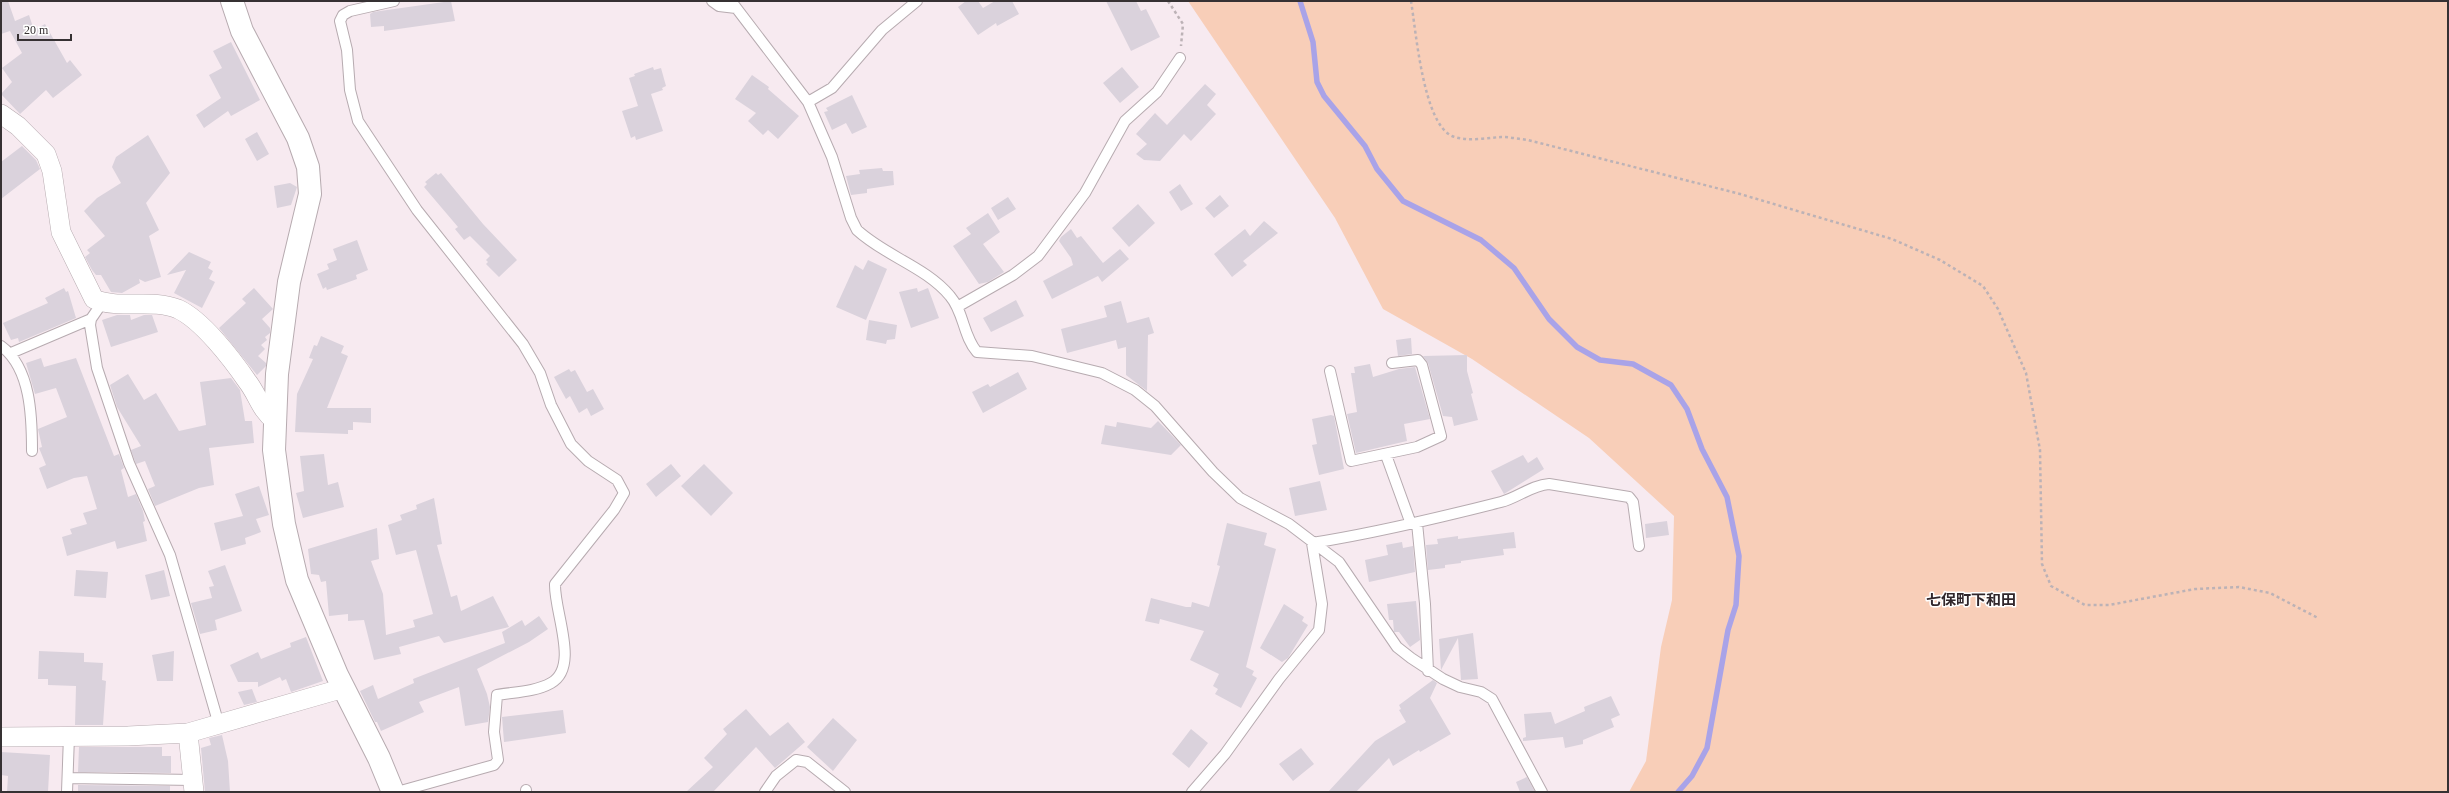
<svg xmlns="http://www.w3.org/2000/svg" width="2449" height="793" font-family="'Times New Roman','Noto Sans JP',serif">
<rect width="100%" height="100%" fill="#f7eaf0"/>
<!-- green -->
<path fill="#f8ceb8" d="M1188 1H2448V792H1629L1646 761 1661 647 1672 600 1674 516 1589 438 1472 359 1383 309 1335 218Z"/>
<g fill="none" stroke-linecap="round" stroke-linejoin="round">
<!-- stream -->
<path stroke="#a9a3e8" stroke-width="5.5" d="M1300 1 1313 42 1317 82 1324 96 1365 146 1377 169 1403 201 1481 240 1514 268 1549 319 1577 347 1600 360 1633 364 1671 385 1687 409 1702 449 1727 497 1739 556 1736 605 1728 630 1707 748 1692 776 1678 792"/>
</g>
<!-- building -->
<path fill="#dad2dc" d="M1 1H8L15 21 29 15 34 30 45 24 67 63 70 60 82 75 53 98 46 90 20 114 1 94 12 82 2 68 22 53 10 31 1 34Z
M451 1 455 21 384 31V26L371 27 370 14 373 12Z
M966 1H978L983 8 995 1H1012L1019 14 997 26 996 23 978 35 958 7Z
M1106 1H1136L1141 11 1146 9 1160 37 1131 51Z
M231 42 260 100 231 116 228 111 204 128 196 115 221 98 209 75 222 68 213 51Z
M653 67 654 70 661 68 666 86 662 88 663 90 651 94 663 131 636 140 635 136 631 138 622 111 638 106 629 78 635 76 634 74Z
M1122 67 1139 87 1120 103 1103 83Z
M752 75 769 87 768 89 799 116 778 139 768 130 763 135 748 121 756 113 735 99Z
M1205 84 1216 94 1207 105 1216 114 1191 141 1184 134 1160 161 1144 160 1136 154 1147 144 1136 134 1155 113 1167 125Z
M852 95 867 127 852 134 846 123 832 130 824 112 828 111 826 108Z
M257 132 269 154 257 161 245 139Z
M148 135 170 173 146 203 159 230 149 236 161 277 145 282 139 279 140 283 122 293 111 292 101 275H96L92 270 85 257 90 253 87 250 105 236 84 211 97 198 121 183 112 167 116 157Z
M22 146 36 160 40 169 1 199V162Z
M882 168 883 171H893L894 185 867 189V193L851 195 846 176 860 174 859 170Z
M436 173 438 175 441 173 483 224 517 260 499 277 486 264 488 262 486 260 490 256 470 236 464 240 455 229 458 227 424 187 427 184 425 182Z
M290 183 297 187 291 205 277 208 274 186Z
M1180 184 1193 204 1181 211 1169 192Z
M1220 195 1229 206 1214 218 1205 208Z
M1008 197 1016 209 998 220 991 208Z
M1138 204 1155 223 1129 247 1112 228Z
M988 213 1000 232 983 244 1004 272 988 282 979 284 953 246 971 234 966 228Z
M1264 221 1278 233 1243 261 1247 265 1232 277 1214 254 1245 229 1250 236Z
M1071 229 1077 238 1081 236 1103 263 1120 249 1129 259 1102 282 1098 276 1052 299 1043 281 1073 265 1071 258 1059 241 1061 237Z
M357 240 368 270 356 275 357 279 327 290 326 287 323 289 317 274 329 269 327 264 337 260 333 249Z
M189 252 211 262 208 268 213 271 209 279 215 282 202 308 174 293 186 270 167 275Z
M868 260 887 269 866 320 836 307 855 265 863 270Z
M64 288 66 292 68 291 76 318 19 342 18 338 11 340 3 323 48 303 45 298Z
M254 288 273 309 262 319 270 328V333L265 337 267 340 261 345 265 349 258 356 266 363V366L257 375 219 328 246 303 242 299Z
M917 288 918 292 928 288 939 318 911 328 899 292Z
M1016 300 1024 316 991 332 983 318Z
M1121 301 1127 323 1149 317 1154 333 1148 335 1147 391 1126 375V347L1118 349 1116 340 1067 353 1061 329 1107 317 1104 306Z
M117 315H130L131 320 144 315H152L158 332 111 347 102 320Z
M869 320 897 325 895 339 887 340 886 344 866 340Z
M321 336 344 346 341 353 348 356 327 408H371V423L353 422V430H348V434L295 432 297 394 313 359 309 358 314 345 317 346Z
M1411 338 1412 354 1398 356 1396 340Z
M1467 355V371L1473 393 1471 394 1478 420 1454 426 1452 417 1443 416 1428 363 1423 356Z
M41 358 44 367 76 358 114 456 119 454 124 468 121 470 128 497 136 494 143 511 145 521 143 522 147 541 117 549 115 541 67 556 62 537 72 534 70 529 87 524 83 513 97 509 87 476 74 478 47 489 39 468 46 465 39 448 42 447 38 429 67 417 56 388 35 394 26 363Z
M1370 364 1373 377 1399 369 1415 367 1430 419 1404 424 1407 441 1356 453 1347 414 1357 412 1351 373H1355L1354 367Z
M569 369 571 372 575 370 587 392 593 389 604 409 591 416 587 408 579 413 570 396 566 399 554 377Z
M1018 372 1027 389 983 413 972 392 988 384 990 387Z
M128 374 144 400 156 393 179 431 206 425 200 382 231 378 240 390 245 421H252L254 443 209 448 214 485 199 488 155 506 148 489 155 486 145 461 136 464 131 450 141 446 117 407 110 385Z
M1331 415 1334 416 1344 469 1319 475 1312 445 1317 444 1312 419Z
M1158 421 1181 445 1171 455 1101 444 1105 425 1116 427 1117 422 1151 428Z
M324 454 328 485 338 482 344 507 303 518 296 493 304 491 300 456Z
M1523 455 1528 463 1537 457 1544 469 1504 494 1491 471Z
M671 464 681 476 656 497 646 484Z
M704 464 733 493 711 516 681 486Z
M1320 481 1327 510 1295 516 1289 488Z
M259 486 269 515 256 519 261 532 245 538 246 544 221 551 214 523 243 516 235 494Z
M434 498 442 544 437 545 451 597 457 595 461 611 493 596 509 627 444 643 439 636 399 647 401 654 374 660 364 620 348 621V614L329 616 326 581 321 582 319 575 311 574 308 549 377 528 379 559 371 561 383 594 386 635 415 627 413 620 433 614 416 550 396 555 388 525 402 520 400 515 417 509 416 505Z
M1667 521 1669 535 1646 538 1645 524Z
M1227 523 1267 533 1264 545 1276 549 1246 667 1254 671 1252 675 1257 678 1241 708 1215 694 1218 689 1213 686 1219 674 1190 660 1204 631 1160 619 1159 624 1145 621 1151 598 1186 607H1191L1192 602 1209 607 1220 566 1217 565Z
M1514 532 1516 548 1503 549 1504 555 1461 561V563L1445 565V568L1428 570 1426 545 1438 544 1437 539 1458 536V539Z
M1402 542 1403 548 1413 546 1415 572 1369 582 1365 560 1388 555 1386 545Z
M225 565 242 611 215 620 217 630 200 634 191 603 212 598 209 587 214 586 208 571Z
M76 570 108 572 106 598 74 596Z
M164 570 170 596 151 600 145 575Z
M1416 601 1420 640 1410 647 1399 632H1394L1393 620H1389L1387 604Z
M1284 604 1304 617 1302 621 1308 625 1288 658 1282 662 1260 648Z
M539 616 548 629 529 642 477 669 487 694 490 707 488 722 465 726 459 687 419 702 424 712 381 731 377 722H375L360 691 373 685 378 699 414 683 413 679 505 643 502 632 522 620 525 626Z
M1473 633 1478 679 1461 680 1458 638 1441 670 1439 639Z
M306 637 323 681 291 692 286 679 282 681 280 677 258 687V682H238L230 665 258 652 261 659 291 647 290 643Z
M39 651 84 653V662L103 663 102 680 106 681 103 725H75L76 686 48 685V679H38Z
M174 651 173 681H157L152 655Z
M1433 680 1437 683 1430 698 1451 734 1420 752 1419 750 1393 766 1389 758 1356 792H1328L1375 741 1406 722 1399 710 1401 709 1399 705Z
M252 689 257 702 244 705 238 692Z
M1611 696 1620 715 1611 719 1614 727 1583 740V744L1565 748 1563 737 1523 741V738L1526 737 1524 714 1551 712 1555 724 1585 711 1584 707Z
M746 709 770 736 788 722 805 742 775 768 756 747 713 792H686L713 767 704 758 727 734 723 729Z
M563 710 566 733 504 742 502 717Z
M833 718 857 740 833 771 807 747Z
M1191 729 1208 743 1189 768 1172 754Z
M222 735 228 761 230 792H205L201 748 211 745 209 738Z
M79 747H162V756H171V773L78 772Z
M1301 748 1314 764 1293 781 1279 764Z
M1 752 50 755 48 792H7L8 776 1 775Z
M1527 777 1535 792H1520L1516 782Z
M78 785 170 786V792H78Z"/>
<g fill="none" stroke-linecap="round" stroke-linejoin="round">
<defs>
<path id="service" d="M394 1 350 11 343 15 340 21 347 50 350 90 358 121 417 210 523 344 540 373 551 405 571 444 588 461 617 480 624 493 614 510 555 584C554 612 580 667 551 683 535 692 514 692 497 695L494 732 498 760 494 765 397 792
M712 1 719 6 736 8
M731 1 808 102 832 157 851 218 857 230C885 256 926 267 950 296 964 312 963 336 977 352L1032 356 1102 373 1135 390 1155 406 1213 472 1240 498 1289 524 1339 562 1397 647 1411 658 1443 679 1460 687 1481 692 1492 699 1542 792
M808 102 832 88 882 30 917 1
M102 303 91 319 90 325 97 368 129 463 170 555 219 725
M957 307 1013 275 1038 256 1085 193 1125 121 1157 92 1180 58
M1 346C31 368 32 417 32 451
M11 353 91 319
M1330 371 1351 461 1417 447 1441 436 1422 365 1418 360 1392 363
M1386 455 1411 524
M1417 523 1425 604 1428 671
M1312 543C1376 533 1438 518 1501 502 1517 498 1532 485 1549 484L1629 497 1633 502 1639 546
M69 778 193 780
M526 790V792
M67 792 69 736
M765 792 776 776 796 760 807 762 845 792
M1192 792 1225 754 1279 679 1319 630 1322 604 1312 543"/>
<path id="minor" d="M1 114 18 126 46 154 52 171 61 232 94 299C120 310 151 298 178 309 202 320 232 359 247 381 258 395 260 409 274 420
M188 733 194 792
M1 737 128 736 188 733 344 688"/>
<path id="tertiary" d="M232 1 242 31 298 138 308 167 310 194 289 282 277 374 274 450 284 524 297 580 337 675 379 758 393 792"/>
</defs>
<!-- service casing -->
<use href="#service" stroke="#b7abb0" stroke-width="12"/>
<!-- minor casing -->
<use href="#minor" stroke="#b7abb0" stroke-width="20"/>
<!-- tertiary casing -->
<use href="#tertiary" stroke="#b7abb0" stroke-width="24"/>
<!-- path -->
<path stroke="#bcb2b6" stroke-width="2.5" stroke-dasharray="3 3" stroke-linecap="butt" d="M1168 1 1183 24 1181 46
M1411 1C1416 31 1423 123 1452 136 1467 142 1485 138 1501 137 1510 137 1519 139 1528 140L1740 194 1892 239 1940 260 1983 286 1998 309 2026 373 2040 450 2042 564 2051 586 2085 605H2109L2195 589 2239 587 2270 593 2318 618"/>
<!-- service -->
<use href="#service" stroke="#fff" stroke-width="10"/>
<!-- minor -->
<use href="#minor" stroke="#fff" stroke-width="19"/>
<!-- tertiary -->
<use href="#tertiary" stroke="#fff" stroke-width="22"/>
</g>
<g text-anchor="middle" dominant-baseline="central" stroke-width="3" stroke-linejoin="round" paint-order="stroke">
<!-- quarter labels -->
<g font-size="15" font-weight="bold" fill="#31272c" stroke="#fff">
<text x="1971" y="600">七保町下和田</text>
</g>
</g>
<!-- border -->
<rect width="2449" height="793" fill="none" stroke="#363133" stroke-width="4"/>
<!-- scale -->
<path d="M18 34v6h53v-6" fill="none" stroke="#363133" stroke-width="2"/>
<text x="24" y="34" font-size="12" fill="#363133" stroke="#ffffff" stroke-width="3" paint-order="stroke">20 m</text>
</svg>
